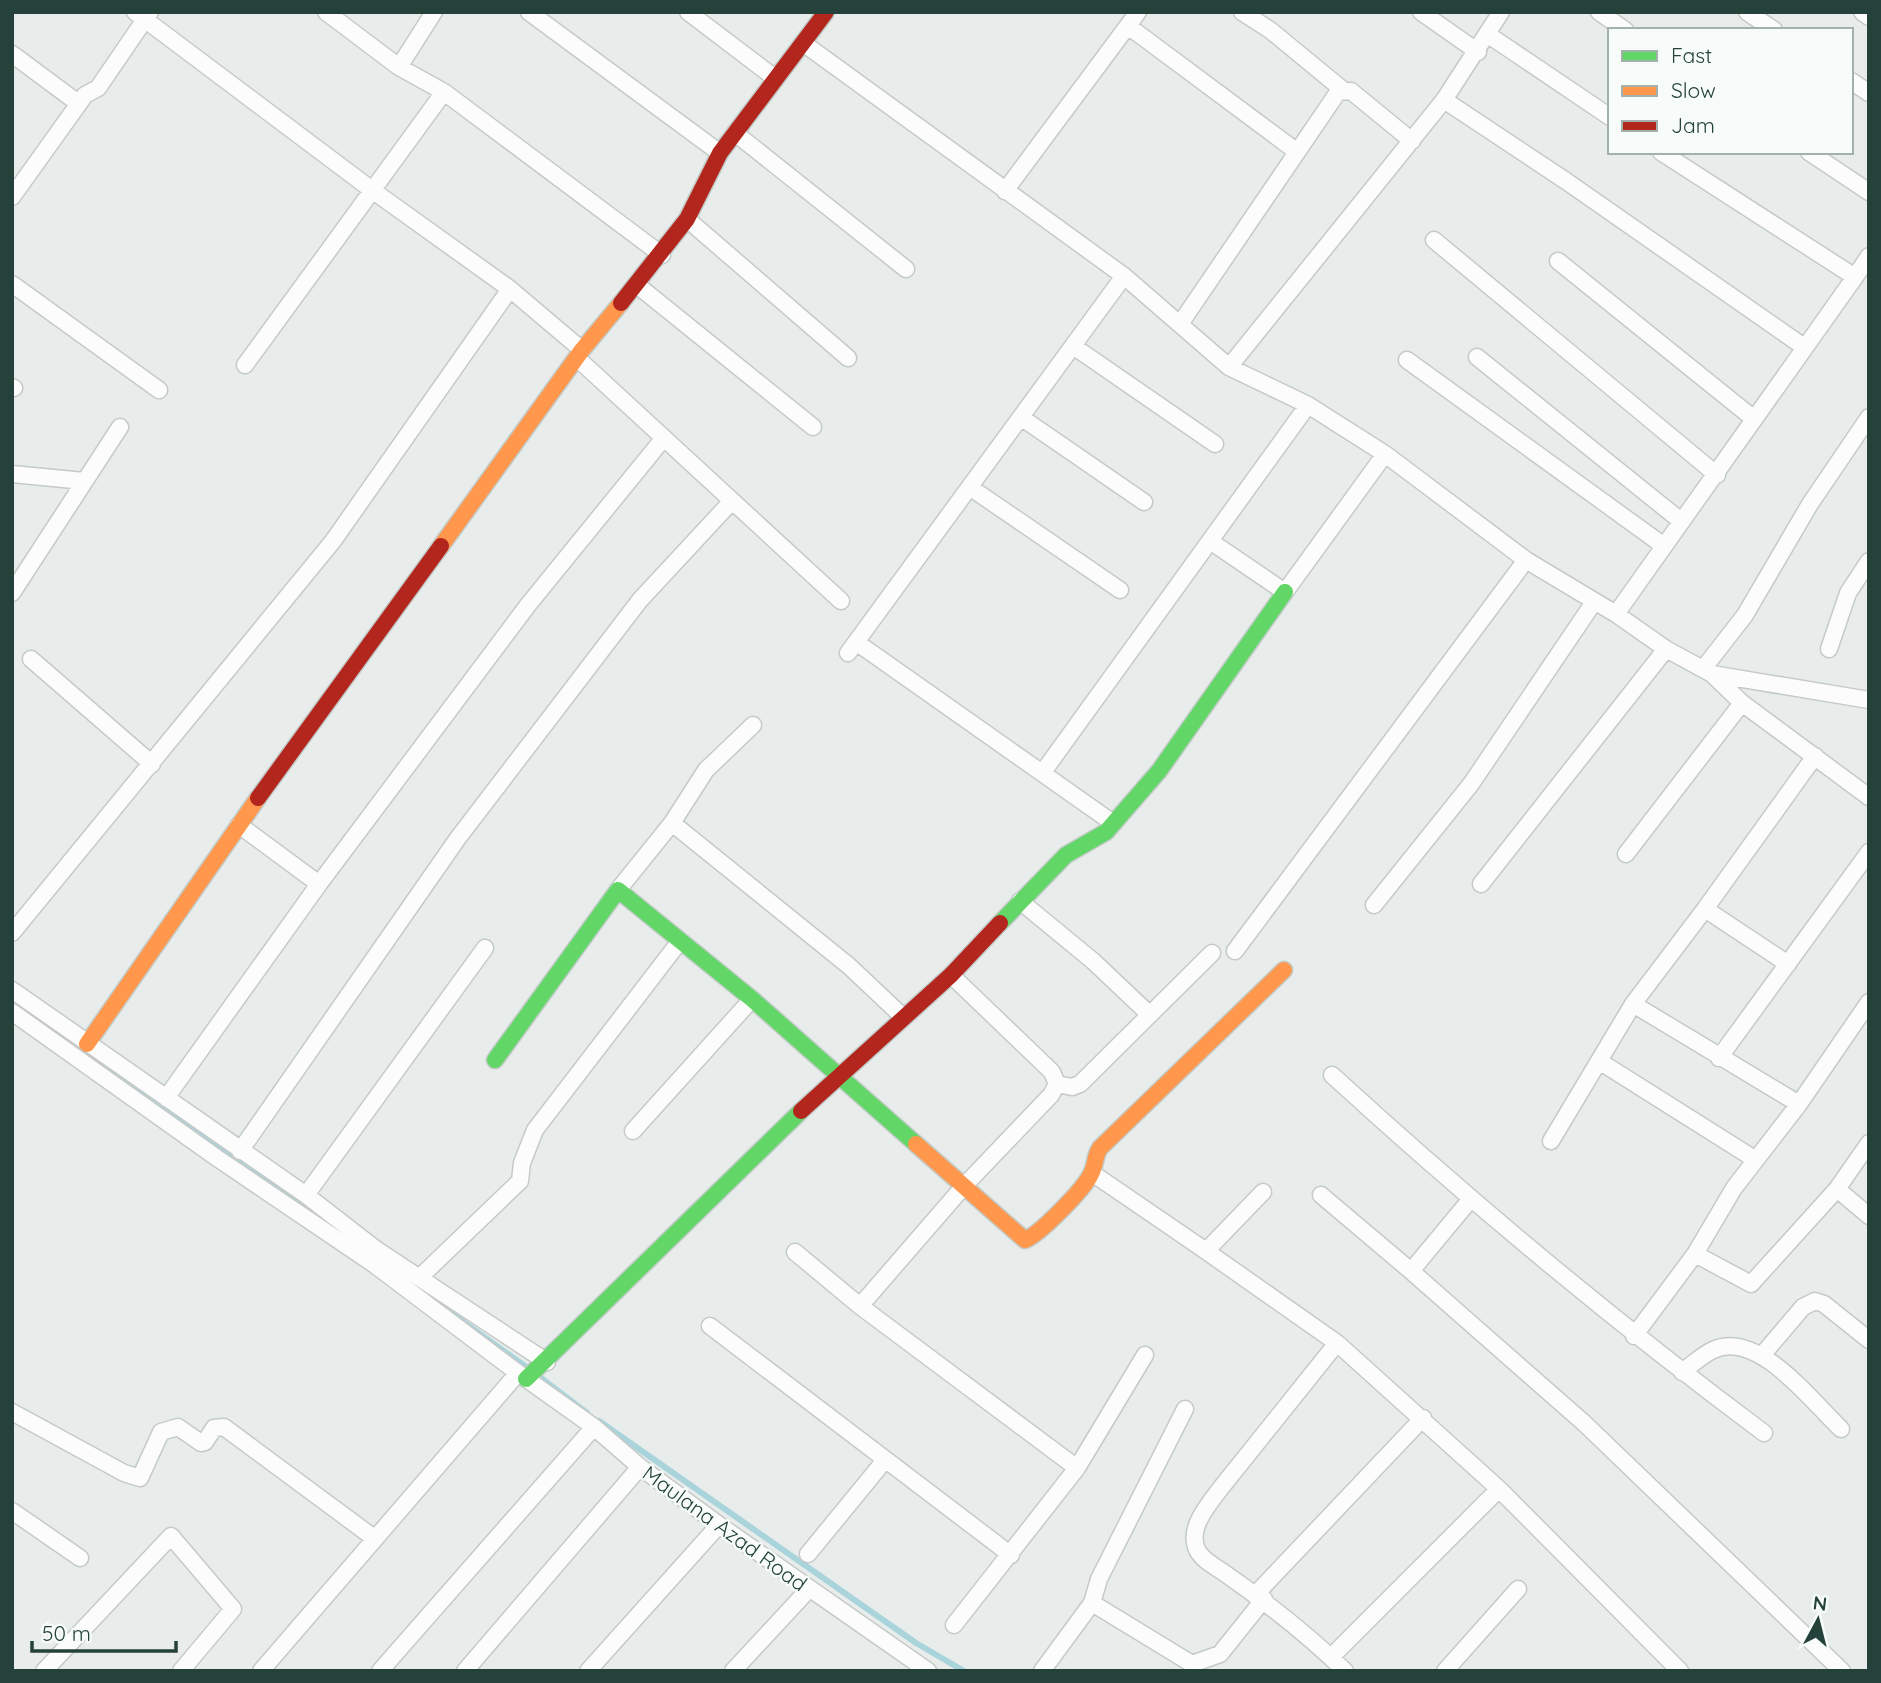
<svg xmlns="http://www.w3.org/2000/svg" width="1881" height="1683" font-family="Quicksand,sans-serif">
<rect width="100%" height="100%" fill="#e8edeb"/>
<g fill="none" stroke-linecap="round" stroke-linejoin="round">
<!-- stream -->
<path stroke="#a9d4db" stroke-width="6" d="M54 1029 304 1208
M452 1314 529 1369
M537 1375 587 1413
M599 1421 916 1643 964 1671"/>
<defs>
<path id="street" d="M135 12 372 190 510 289 582 350
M326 12 399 67 444 92 662 255
M529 12 720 153
M688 12 775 78
M1242 12 1270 30 1343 90
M1421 12 1478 52
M1599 12 1625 30
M1747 12 1774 30
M1862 12 1869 17
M1128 26 1296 151
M1487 34 1610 117
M803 43 1124 276 848 653
M12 54 78 103
M399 67 434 12
M1851 81 1869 93
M1444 100 1566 181 1804 347
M735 133 906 269
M1661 152 1855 277 1869 256
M1809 152 1869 192
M1005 191 1138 12
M12 197 85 95 98 88 150 12
M687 219 848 358
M1434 240 1717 475
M1558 261 1754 419
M1124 276 1229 367 1308 405 1385 454 1526 560 1616 614 1666 649 1712 674 1742 703 1869 797
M12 284 159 390
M637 285 813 427
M1180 324 1338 92 1351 91 1412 141
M1073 346 1215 444
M1477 357 1681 521
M577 358 841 601
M1407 360 1664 546
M245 365 444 92
M1229 367 1444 100 1501 12
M12 387 14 388
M1022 418 1144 502
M12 474 84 481
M971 488 1120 590
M1210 541 1285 592 1385 454
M12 593 120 427
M1616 614 1855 277
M856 642 1113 823
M1829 649 1848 593 1869 561
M31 659 152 764
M1703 669 1745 615 1810 504 1869 417
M1712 674 1869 700
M1043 772 1308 405
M672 823 706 770 753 725
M239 825 319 884
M1626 854 1742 703
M1481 884 1666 649
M618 890 672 823 849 966 902 1016
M1020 901 1093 961 1150 1015
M1374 905 1471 784 1594 602
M12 933 333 541 510 289
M1235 951 1526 560
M1788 964 1705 909 1815 756
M12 990 306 1195 377 1250 547 1362
M1633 1004 1799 1104
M12 1012 217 1158 375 1265 518 1373
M1719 1058 1869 852
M1599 1061 1756 1160
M1332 1075C1472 1203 1611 1319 1764 1433
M1057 1084 1072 1087 1080 1084 1212 953
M166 1098 319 884 528 605 663 439
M633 1131 752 999
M1551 1141 1633 1004 1705 909
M240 1151 458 838 640 600 731 502
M1092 1173 1206 1251
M1837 1189 1869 1216
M1263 1192 1206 1251 1337 1343
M306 1195 485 948
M1321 1195 1411 1271
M1470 1200 1411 1271 1584 1423 1842 1671
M795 1252 860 1306 1077 1468
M1695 1254 1751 1284 1837 1189 1869 1143
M419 1278 520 1181 522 1163 535 1130 680 941
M860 1306 964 1186 1051 1095 1057 1084 1052 1072 951 975
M710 1326 1011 1555
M1634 1336 1695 1254 1734 1188 1799 1104 1869 1002
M1763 1354 1803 1307 1815 1301 1824 1304 1869 1340
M1682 1372C1692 1365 1702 1355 1713 1350 1758 1329 1812 1402 1841 1429
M12 1412 124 1473 140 1478 161 1432 178 1427 201 1443 205 1442 214 1428 224 1427 374 1538
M12 1511 80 1558
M808 1554 885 1460
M1255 1595 1423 1418
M1092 1603 1192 1664 1220 1654 1264 1599
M954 1625 1077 1468 1145 1355
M1331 1657 1499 1489
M44 1671 171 1536 233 1609 181 1671
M261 1671 518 1373 594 1427 640 1467 719 1525 928 1671
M380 1671 594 1427
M465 1671 640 1467
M588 1671 719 1525
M733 1671 809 1589
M1042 1671 1092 1603 1099 1579 1185 1409
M1345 1671C1307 1634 1266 1602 1223 1572 1214 1566 1199 1558 1196 1547 1189 1526 1209 1504 1220 1489L1337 1343 1499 1489 1680 1671
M1445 1671 1518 1589"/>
<path id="fast" d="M1000 923 1066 855 1106 832 1159 771 1285 592
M495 1060 618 890 752 999 916 1144
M526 1379 801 1111"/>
<path id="slow" d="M441 546 582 350 621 303
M87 1044 258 798
M916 1144 1025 1240C1040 1234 1084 1189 1091 1174 1096 1165 1094 1157 1100 1148L1284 970"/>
<path id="jam" d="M621 303 687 219 720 153 826 12
M258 798 441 546
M801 1111 951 975 1000 923"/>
</defs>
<!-- street casing -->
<use href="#street" stroke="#c5cac8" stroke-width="19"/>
<!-- fast casing -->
<use href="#fast" stroke="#c3cbc8" stroke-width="19"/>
<!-- slow casing -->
<use href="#slow" stroke="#c3cbc8" stroke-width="19"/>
<!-- jam casing -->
<use href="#jam" stroke="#c3cbc8" stroke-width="19"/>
<!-- street -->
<use href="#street" stroke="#fcfcfc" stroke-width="16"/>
<!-- fast -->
<use href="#fast" stroke="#63d668" stroke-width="16"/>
<!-- slow -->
<use href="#slow" stroke="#ff974d" stroke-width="16"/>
<!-- jam -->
<use href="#jam" stroke="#b3261e" stroke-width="16"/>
</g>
<g text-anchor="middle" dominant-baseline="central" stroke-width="5" stroke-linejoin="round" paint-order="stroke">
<!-- street labels -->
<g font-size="21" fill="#24423a" stroke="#f7fbf9">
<text transform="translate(725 1528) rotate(36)">Maulana Azad Road</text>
</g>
</g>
<!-- border -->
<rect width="1881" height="1683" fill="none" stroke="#24423a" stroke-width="28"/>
<!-- legend -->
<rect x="1608" y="28" width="245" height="126" fill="#f7fbf9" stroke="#a3b1ad" stroke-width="2"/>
<rect x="1622" y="51" width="35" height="10" fill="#63d668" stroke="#a3b1ad" stroke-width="2"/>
<text x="1671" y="63" font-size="21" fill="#24423a">Fast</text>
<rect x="1622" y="86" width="35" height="10" fill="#ff974d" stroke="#a3b1ad" stroke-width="2"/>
<text x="1671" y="98" font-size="21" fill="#24423a">Slow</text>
<rect x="1622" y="121" width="35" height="10" fill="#b3261e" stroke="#a3b1ad" stroke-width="2"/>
<text x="1671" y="133" font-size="21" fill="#24423a">Jam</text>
<!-- north arrow -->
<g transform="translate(1818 1620) rotate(7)" stroke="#f7fbf9" stroke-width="5" paint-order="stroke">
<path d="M0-5L12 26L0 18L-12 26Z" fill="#24423a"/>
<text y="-10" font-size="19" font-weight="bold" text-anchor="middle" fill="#24423a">N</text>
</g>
<!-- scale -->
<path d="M32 1641v10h144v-10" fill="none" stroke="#24423a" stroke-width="3.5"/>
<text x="42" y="1641" font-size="21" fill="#24423a" stroke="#f7fbf9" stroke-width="5" paint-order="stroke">50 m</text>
</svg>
